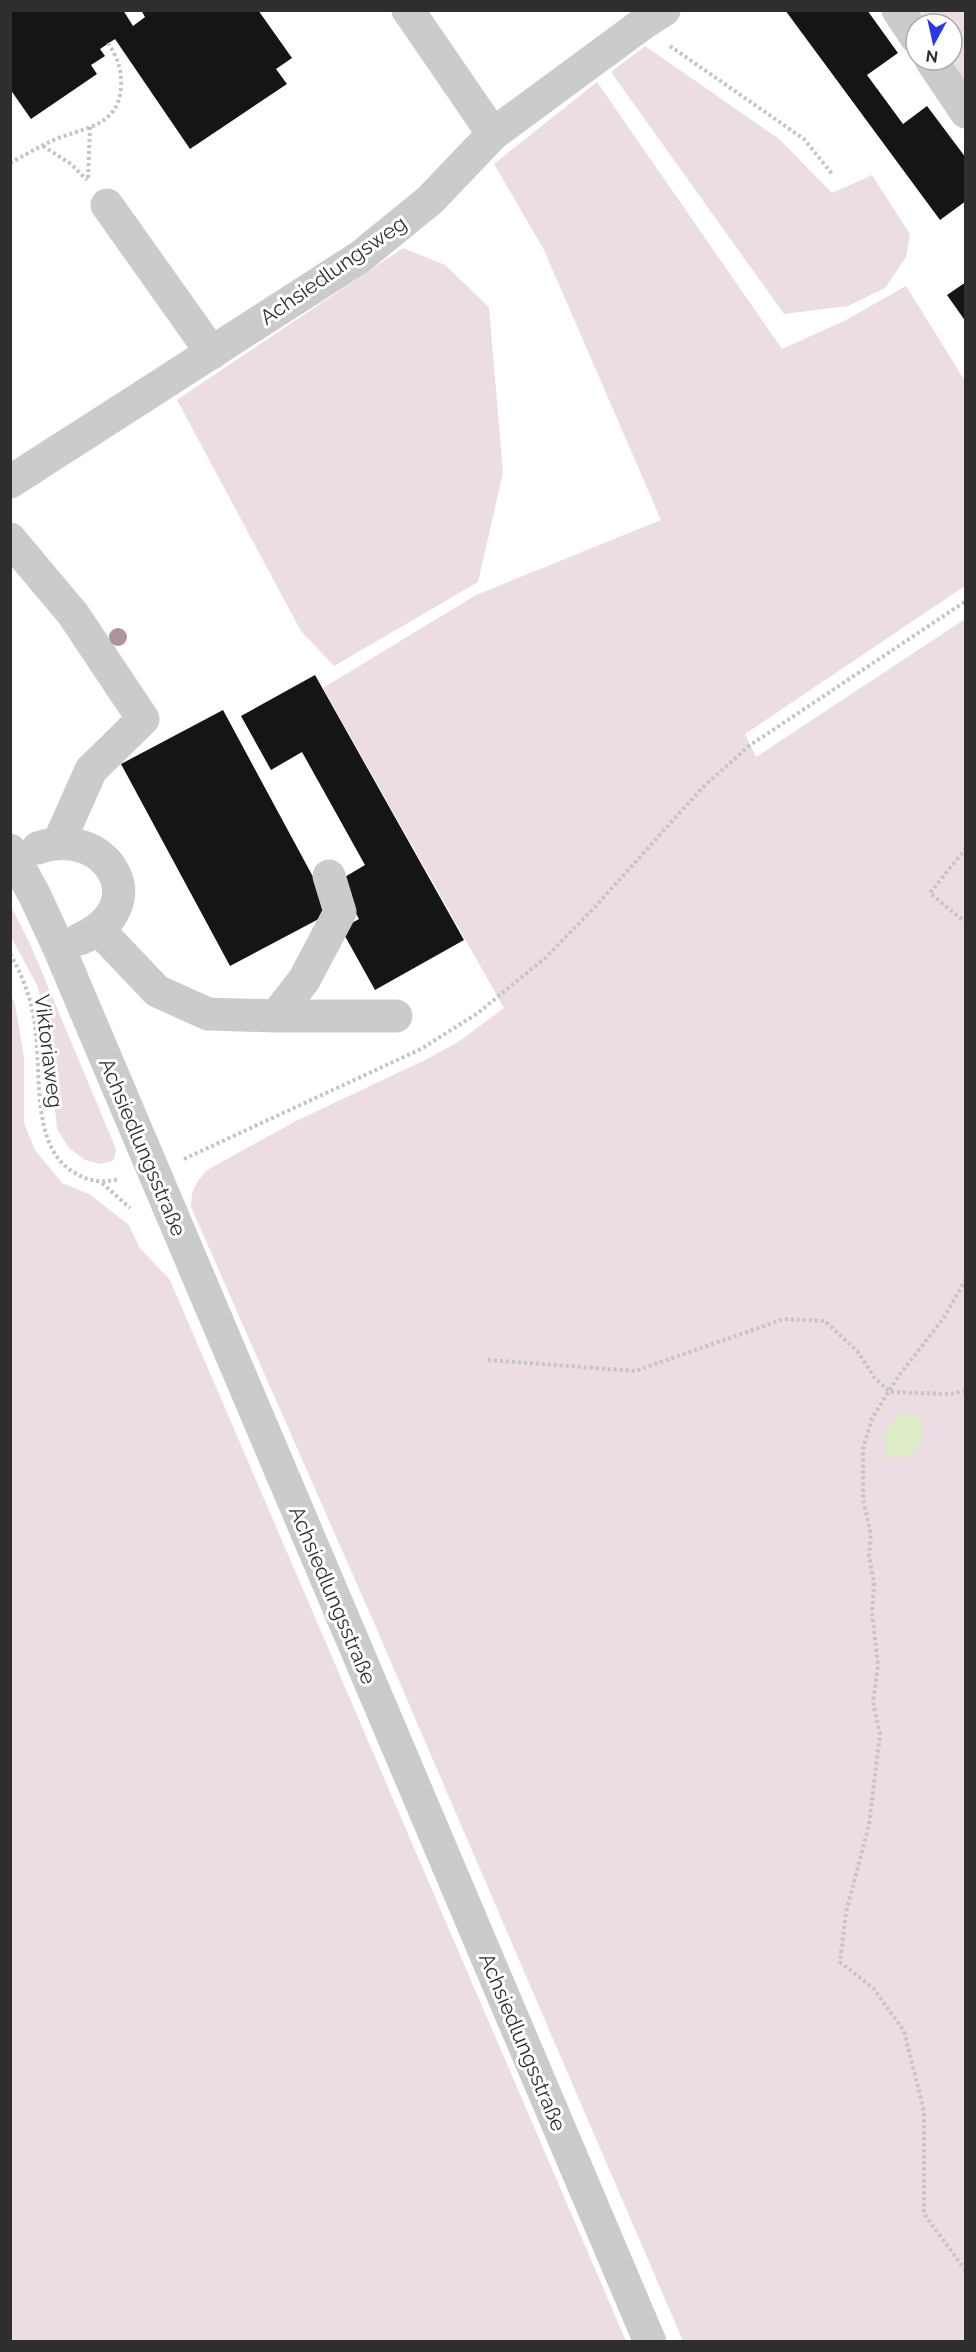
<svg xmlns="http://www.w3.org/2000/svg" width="976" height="2352" font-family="Raleway,sans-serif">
<rect width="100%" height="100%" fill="#fff"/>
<!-- green -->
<path fill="#ecdce4" d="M898 11H965V112L931 60H952V24H916Z
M645 46 779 139 832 193 872 175 910 234 906 257 885 288 848 306 784 314 611 72Z
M597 82 782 349 846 320 906 286 965 381V586L745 734 756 757 965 619V2341H683L378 1632 191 1207C191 1190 196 1182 207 1170L296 1121 427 1059 458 1042 504 1008 323 688 476 595 661 520 544 250 494 164Z
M403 248 445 265 489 307 503 473 478 582 334 666 301 631 177 400Z
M11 906 31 946 116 1149 114 1160 101 1164 85 1160 69 1148 57 1129 47 1028 38 987 11 937Z
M10 993 15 1004 24 1058V1123L35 1150 62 1183 89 1194 129 1225 139 1247 170 1280 626 2341H11Z"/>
<!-- water -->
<path fill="#ddecc7" d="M902 1413 920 1417C927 1446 918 1461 887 1457 881 1435 885 1427 902 1413Z"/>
<!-- building -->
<path fill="#151515" d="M10 10H123L133 26 145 17 141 10H258L292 58 276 69 287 84 190 149 115 39 100 49 105 56 91 65 97 74 31 119 10 89Z
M785 10H867L898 53 867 75 903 124 927 106 966 158V201L940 220Z
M966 282V322L947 295Z
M315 675 464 940 375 990 341 929 359 919 338 881 365 865 302 752 271 770 241 716Z
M223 710 332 912 230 966 121 764Z"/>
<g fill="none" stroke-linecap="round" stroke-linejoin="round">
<!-- path -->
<path stroke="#c5c5c5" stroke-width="4" stroke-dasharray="3 3" stroke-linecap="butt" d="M135 10H139
M670 46 804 139 833 175
M43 146 71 164 87 180
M10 163C25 155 40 146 56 139 86 127 119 126 121 86 122 69 117 57 108 43
M88 178 90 127
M966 848 930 893 966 923
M10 954C22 974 30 996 34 1019 43 1066 28 1147 75 1173 90 1182 103 1183 119 1179
M184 1159 421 1049 478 1013 545 958 594 908 702 788 749 746 966 601
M102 1183 130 1208
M966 1279 943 1319 900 1374 872 1418 863 1449V1500L871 1534 869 1555 874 1584 872 1613 878 1665 873 1703 880 1734 869 1825 846 1912 840 1962 873 1988 904 2031 924 2111V2214L966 2271
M488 1360 635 1371 784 1319 825 1321 858 1352 874 1377 890 1392 948 1394 966 1391"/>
<!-- minor -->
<path stroke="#cbcbcb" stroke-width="33" d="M408 10 493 134
M898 10 916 37
M931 60 966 112
M107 205 212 353
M10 482 360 257 430 200 493 134 641 25 664 10
M10 539 73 614 143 719 91 770 58 844
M38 848C106 824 157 905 80 939
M10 850 35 896 59 948 650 2342
M98 929 157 991 208 1014 276 1016 304 980 340 912 329 876
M276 1016H396"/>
</g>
<!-- trees -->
<circle fill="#ae939f" cx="118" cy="637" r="9"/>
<g text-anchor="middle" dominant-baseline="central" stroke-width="6" stroke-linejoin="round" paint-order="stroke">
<!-- street labels -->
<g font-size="21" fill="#2e2e2e" stroke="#fff">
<text transform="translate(333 270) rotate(-35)">Achsiedlungsweg</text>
<text transform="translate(49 1051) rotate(83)">Viktoriaweg</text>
<text transform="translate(143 1147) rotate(67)">Achsiedlungsstraße</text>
<text transform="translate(333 1595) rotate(67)">Achsiedlungsstraße</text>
<text transform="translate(523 2042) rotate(67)">Achsiedlungsstraße</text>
</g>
</g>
<!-- border -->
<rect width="976" height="2352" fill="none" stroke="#2e2e2e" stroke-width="24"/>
<!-- north arrow -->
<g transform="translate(934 42) rotate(188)"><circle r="28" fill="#ffffff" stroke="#ababab" stroke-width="1.5"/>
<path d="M0-4.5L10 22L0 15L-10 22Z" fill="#2d37e8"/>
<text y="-9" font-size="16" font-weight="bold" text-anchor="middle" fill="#2e2e2e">N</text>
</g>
</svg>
